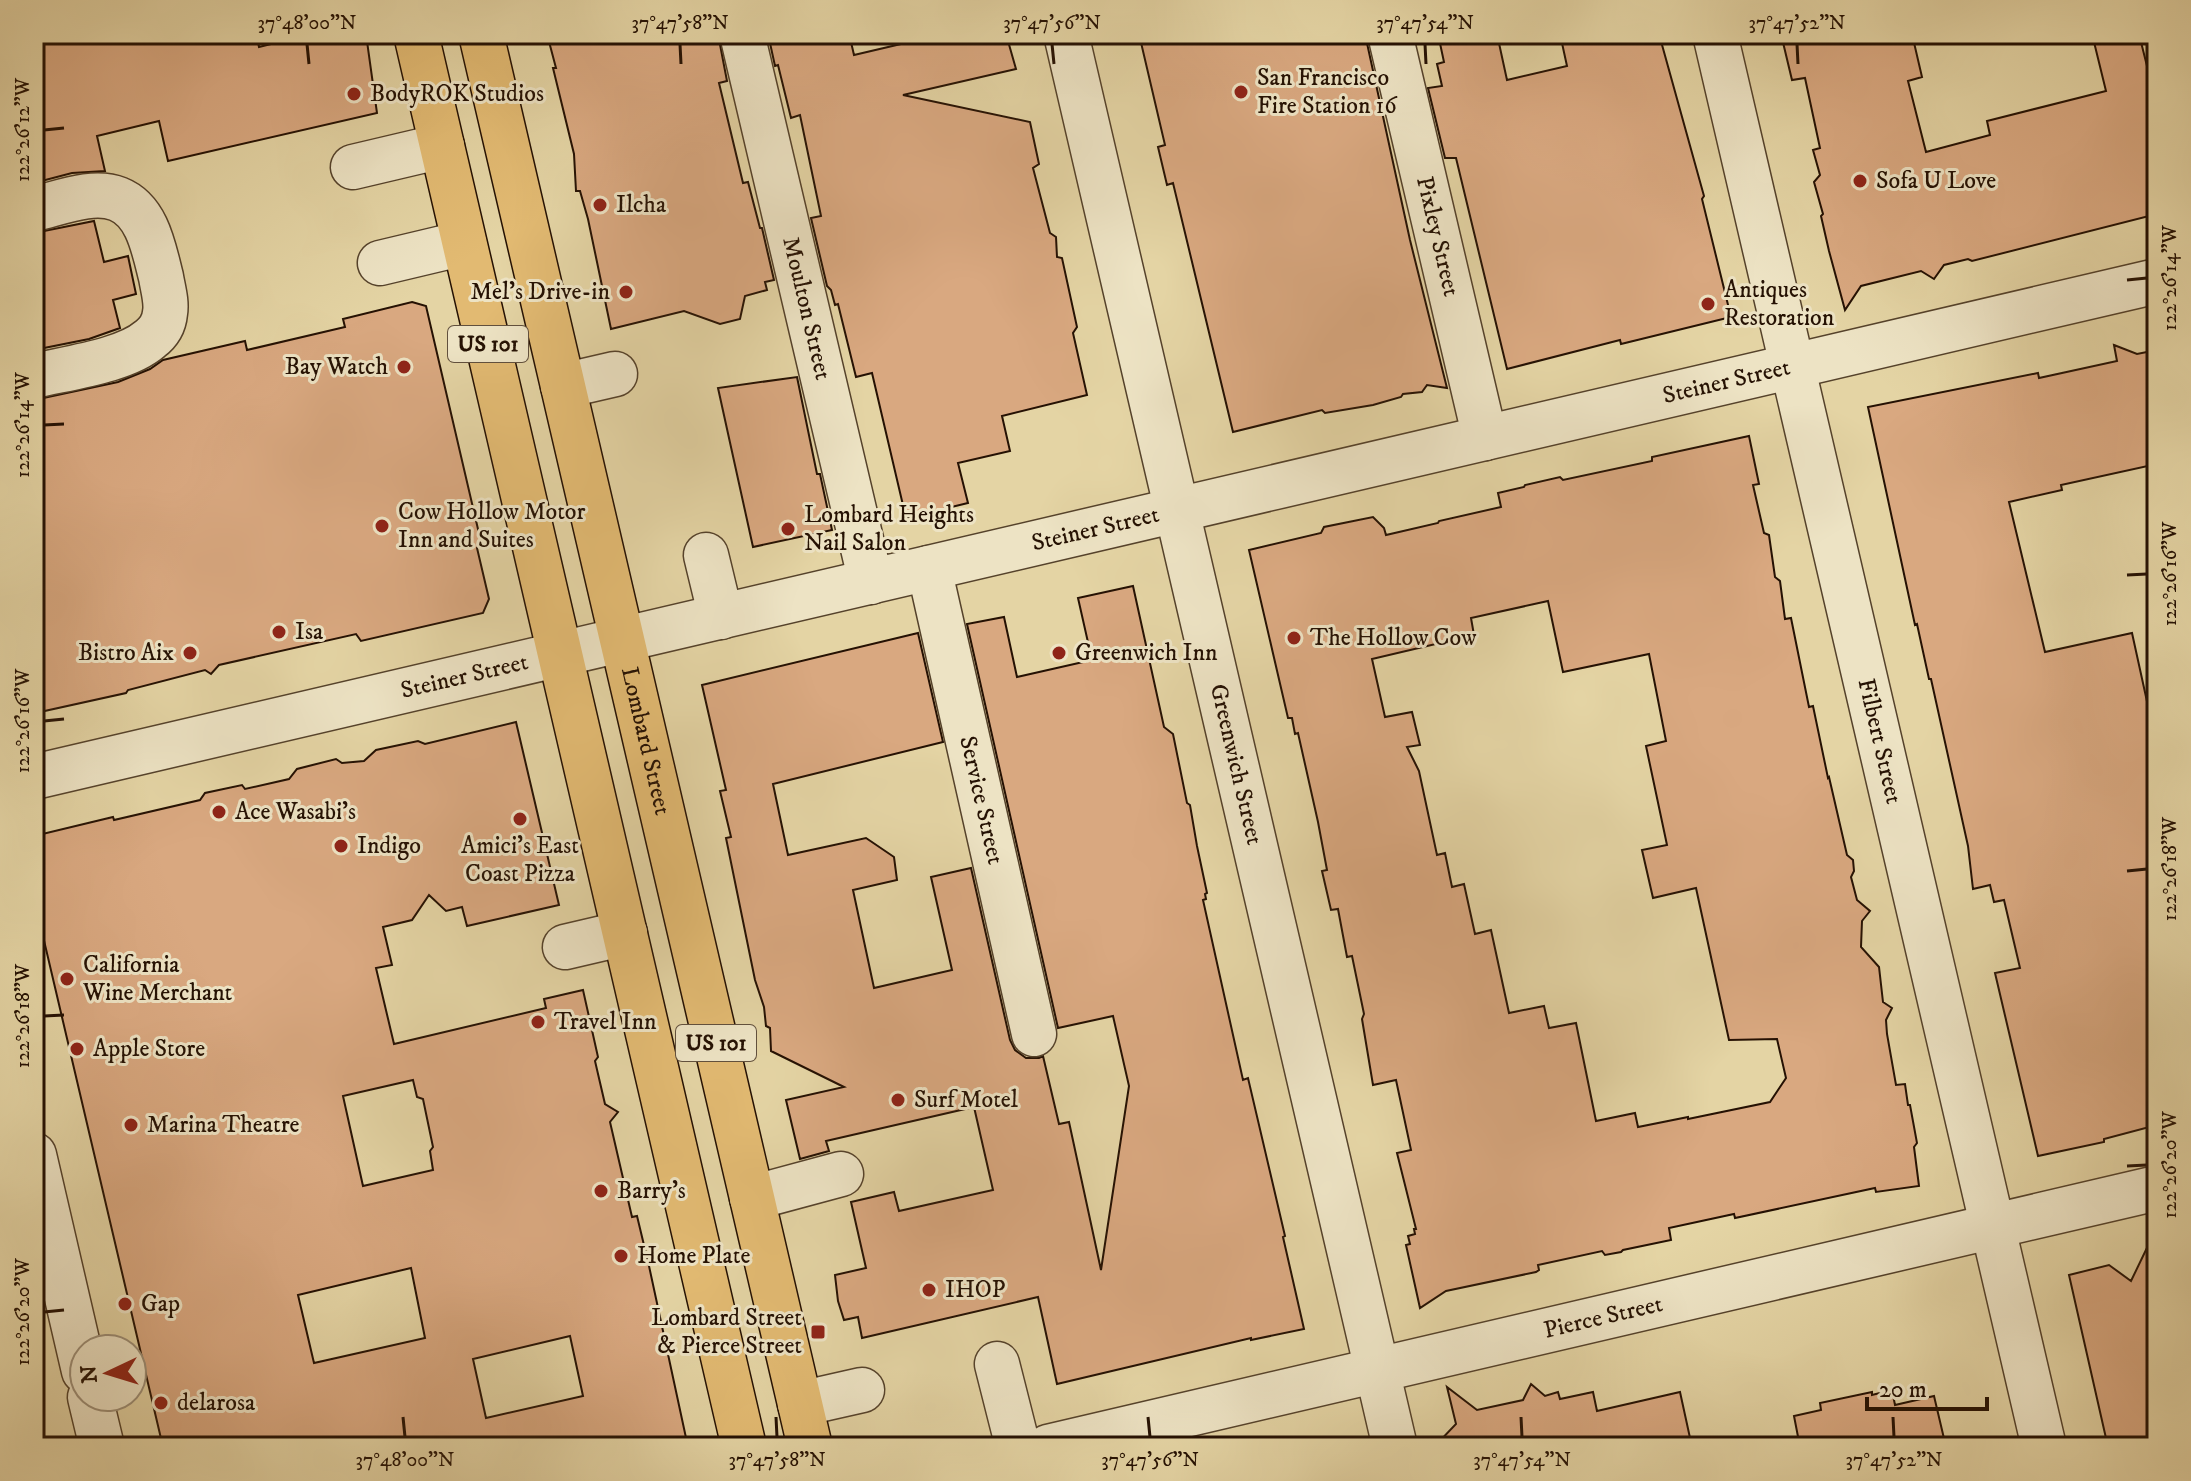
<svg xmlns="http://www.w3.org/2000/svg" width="2191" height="1481" font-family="'IM FELL DW Pica',serif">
<rect width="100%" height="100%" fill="#e4d4a4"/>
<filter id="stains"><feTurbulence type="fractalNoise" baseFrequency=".0025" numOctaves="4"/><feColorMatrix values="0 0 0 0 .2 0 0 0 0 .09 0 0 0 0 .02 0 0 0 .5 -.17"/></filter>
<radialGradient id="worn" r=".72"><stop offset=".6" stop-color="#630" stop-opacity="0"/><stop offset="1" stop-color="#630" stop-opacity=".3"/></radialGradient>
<!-- building -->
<path fill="#d9a880" stroke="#251103" stroke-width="2" fill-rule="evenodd" d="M34 34H256L259 47 311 34H366L377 113 168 161 159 121 97 136 105 171 72 173 34 183Z
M547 34H718L727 81 719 83 743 183 748 182 760 228H762L774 280 765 282 767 290 745 296 740 319 720 324 684 311 611 329 588 219 580 191H576L574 154 553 68H556Z
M768 34H851L853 41 851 42 854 55 918 40 916 34H1006L1016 69 903 95 1030 122 1039 164 1033 168 1050 233 1056 237 1057 257 1062 258 1077 327 1073 333 1087 395 1002 416 1010 451 958 463 968 503 906 518 872 373 856 377 838 304 835 305 831 290 827 286 811 218 821 216 800 115 791 118 778 65 775 66Z
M1139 34H1365L1410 240 1447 388 1427 385 1422 392 1403 394 1401 397 1373 405 1325 413 1322 410 1233 432 1173 183 1167 185 1158 147 1165 145Z
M1438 34H1497L1507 80 1567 66 1560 34H1659L1704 196 1702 199 1731 317 1621 344 1620 340 1507 369 1456 158H1445L1428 88 1442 86 1437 64 1444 62Z
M1781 34H1912L1922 77 1908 81 1926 152 1990 135 1987 121 2106 91 2094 42 2126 34H2139L2157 106V214L1972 261 1968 259 1944 265 1934 279 1921 271 1861 286 1845 310 1829 251 1821 216 1823 214 1814 182 1820 175 1813 150 1820 148 1805 78 1792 80Z
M94 221 104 262 128 256 136 294 113 300 120 328 89 339 34 350V233Z
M412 302 426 306 481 542 477 548 489 599 483 613 361 641 356 634 219 665 211 674 205 670 128 690 126 693 40 712 39 707 34 708V400L118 382 150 369 163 360 245 341 247 350 345 327 343 319Z
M2114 345 2137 354 2157 350V464L2061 485 2062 490 2009 502 2045 652 2132 633 2157 747V1125L2104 1139V1142L2038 1156 1995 973 2020 968 2004 900 1994 902 1990 885 1973 889 1968 846 1931 679H1929L1917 624 1915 625 1868 407 2038 373 2039 378 2117 361Z
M797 377 817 474H820L832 530 753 547 718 388Z
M1749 436 1759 484 1753 485 1764 533 1769 535 1775 577 1780 581 1785 619 1791 618 1809 707 1813 706 1828 778 1829 777 1847 855 1853 860 1854 871 1851 877 1857 900 1870 911 1862 921 1861 947 1879 967 1883 1002 1892 1008 1886 1020 1887 1034 1896 1085 1905 1084 1908 1105H1910L1917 1143 1914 1147 1919 1186 1876 1192 1875 1188 1735 1218 1734 1214 1669 1228 1671 1240 1623 1250 1621 1252 1605 1255 1602 1251 1538 1265 1539 1270 1536 1272 1446 1291 1420 1308 1406 1245 1410 1244 1408 1236 1415 1234 1414 1229H1416L1397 1153 1411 1150 1396 1080 1373 1085 1362 1019 1364 1014 1352 956 1347 957 1338 909 1331 910 1322 871 1327 870 1318 822 1298 733 1295 734 1292 718H1288L1249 550 1321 533 1324 527 1373 517 1384 528 1386 535 1438 523 1439 521 1501 507 1498 493 1524 487 1525 485 1560 477 1563 480 1652 461V457ZM1548 601 1563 672 1649 654 1666 741 1646 746 1667 845 1642 850 1653 898 1696 888 1729 1040 1777 1039 1786 1078 1770 1102 1688 1119V1117L1638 1127 1635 1113 1596 1121 1576 1023 1549 1028 1544 1006 1509 1013 1491 930 1475 934 1464 884 1452 887 1445 853 1437 855 1419 771 1407 747 1420 745 1412 712 1385 717 1372 659 1474 635 1471 618Z
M1133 586 1164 727 1173 734 1187 803 1190 805 1197 846 1207 893 1205 894 1206 899 1203 900 1243 1080 1248 1078 1285 1236 1283 1237 1304 1329 1251 1340V1338L1057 1384 1038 1297 862 1338 858 1317 844 1320 838 1301 835 1275 866 1268 851 1202 894 1192 899 1211 993 1190 974 1107 826 1141 829 1151 800 1159 786 1100 844 1087 771 1051 770 1028 766 1026 764 1007 755 980 726 838 731 837 720 791 726 790 702 685 918 633 943 742 773 784 788 855 866 838 894 857 897 880 853 890 874 988 952 970 931 877 971 868 1010 1040 1015 1050 1026 1058H1039L1043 1056 1059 1124 1069 1122 1101 1270 1129 1086 1113 1016 1058 1028 967 624 1004 617 1017 677 1092 660 1078 598Z
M516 722 559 905 467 926 462 907 446 911 429 895 412 920 383 927 392 965 376 968 394 1044 546 1008 544 999 583 990 598 1057 595 1061 605 1104 618 1112 610 1122 632 1217 637 1216 649 1266 688 1447H163L34 898V836L113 817 114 820 200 800 205 793 242 785 245 789 289 779 297 769 336 759 342 763 364 761 376 750 418 741 425 744ZM413 1080 417 1097 423 1099 433 1147 430 1151 433 1170 363 1186 343 1096ZM411 1268 425 1338 314 1363 298 1295ZM570 1336 583 1396 486 1418 473 1359Z
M2157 1227V1447H2108L2069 1275 2109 1265 2131 1281Z
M1531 1384 1545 1396 1558 1392 1560 1399 1593 1392 1597 1411 1680 1392 1692 1447H1434L1456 1424 1447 1387 1477 1410 1523 1400Z
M1892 1390 1895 1405 1934 1396 1946 1447H1800L1794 1416 1821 1410 1820 1403 1872 1392V1395Z"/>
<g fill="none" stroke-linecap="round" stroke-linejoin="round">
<defs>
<g id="minor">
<path id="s1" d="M742 34 871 582"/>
<path id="s2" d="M1066 34 1395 1447"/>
<path id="s3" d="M1390 34 1485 438"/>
<path id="s4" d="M1715 34 2044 1447"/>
<path d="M353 167 442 146"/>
<path d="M34 209C60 203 93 189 118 199 148 211 154 250 161 277 163 289 167 302 165 313 164 324 158 333 150 339 125 361 67 368 34 376"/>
<path d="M380 263 464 243"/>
<path d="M563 386 615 374"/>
<path d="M706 555 721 617"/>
<path id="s5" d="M929 568 1034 1034"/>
<path id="s6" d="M34 777 2157 281"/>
<path d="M565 947 625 933"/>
<path d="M34 1155 84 1371"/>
<path d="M752 1198 841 1174"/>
<path d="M997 1364 1018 1447"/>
<path d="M90 1397 102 1447"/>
<path d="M800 1404 862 1390"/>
<path id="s7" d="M1048 1447 2157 1188"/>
</g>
<g id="highway">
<path d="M416 34 744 1447"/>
<path id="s8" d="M481 34 810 1447"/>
</g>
</defs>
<!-- minor casing -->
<use href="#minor" stroke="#55422b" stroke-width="47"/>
<!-- highway casing -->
<use href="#highway" stroke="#251103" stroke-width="47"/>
<!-- minor -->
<use href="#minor" stroke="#ede3c4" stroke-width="44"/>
<!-- highway -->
<use href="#highway" stroke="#e2ba72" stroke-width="44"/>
</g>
<!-- ticks -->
<path fill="none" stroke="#251103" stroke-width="3" d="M307 44 309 64M680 44 681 64M1052 44 1054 64M1425 44 1426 64M1797 44 1798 64M44 130 64 128M2127 280 2147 278M44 425 64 424M2127 575 2147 574M44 721 64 719M2127 871 2147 869M44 1016 64 1015M2127 1166 2147 1165M44 1312 64 1310M403 1417 405 1437M776 1417 777 1437M1148 1417 1150 1437M1521 1417 1522 1437M1893 1417 1894 1437"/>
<!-- markers -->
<g fill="#8f2418" stroke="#ede3c4" stroke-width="3">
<circle cx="1241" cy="92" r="8"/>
<circle cx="354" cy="94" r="8"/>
<circle cx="1860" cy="181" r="8"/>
<circle cx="600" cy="205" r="8"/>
<circle cx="626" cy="292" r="8"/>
<circle cx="1708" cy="304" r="8"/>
<circle cx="404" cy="367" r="8"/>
<circle cx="382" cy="526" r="8"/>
<circle cx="788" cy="529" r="8"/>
<circle cx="279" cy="632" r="8"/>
<circle cx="1294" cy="638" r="8"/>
<circle cx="190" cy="653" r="8"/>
<circle cx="1059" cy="653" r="8"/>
<circle cx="219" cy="812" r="8"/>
<circle cx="520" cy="819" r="8"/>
<circle cx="341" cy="846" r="8"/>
<circle cx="67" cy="979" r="8"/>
<circle cx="538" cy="1022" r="8"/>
<circle cx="77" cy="1049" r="8"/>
<circle cx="898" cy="1100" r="8"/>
<circle cx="131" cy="1125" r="8"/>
<circle cx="601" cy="1191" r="8"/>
<circle cx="621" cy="1256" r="8"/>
<circle cx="929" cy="1290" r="8"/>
<circle cx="125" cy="1304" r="8"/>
<rect x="810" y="1324" width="16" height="16" rx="4"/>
<circle cx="161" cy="1403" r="8"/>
</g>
<g text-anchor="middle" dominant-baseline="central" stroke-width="6" stroke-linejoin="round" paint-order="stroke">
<!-- shield labels -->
<g fill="#ede3c4" stroke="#61503d" stroke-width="2">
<rect x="448" y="326" width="80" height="36" rx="6"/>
<rect x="676" y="1025" width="80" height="36" rx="6"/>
</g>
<g font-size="22" font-weight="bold" fill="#251103">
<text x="488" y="344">US 101</text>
<text x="716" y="1043">US 101</text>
</g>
<!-- poi labels -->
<g font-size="24" fill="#251103" stroke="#ede3c4" text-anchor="start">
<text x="1257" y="78">San Francisco<tspan x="1257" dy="28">Fire Station 16</tspan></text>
<text x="370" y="94">BodyROK Studios</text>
<text x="1876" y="181">Sofa U Love</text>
<text x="616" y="205">Ilcha</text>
<text x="1724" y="290">Antiques<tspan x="1724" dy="28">Restoration</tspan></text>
<text x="610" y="292" text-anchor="end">Mel's Drive-in</text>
<text x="388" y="367" text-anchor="end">Bay Watch</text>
<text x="398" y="512">Cow Hollow Motor<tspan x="398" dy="28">Inn and Suites</tspan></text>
<text x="804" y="515">Lombard Heights<tspan x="804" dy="28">Nail Salon</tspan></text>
<text x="295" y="632">Isa</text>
<text x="1310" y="638">The Hollow Cow</text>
<text x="174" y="653" text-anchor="end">Bistro Aix</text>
<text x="1075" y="653">Greenwich Inn</text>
<text x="235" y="812">Ace Wasabi's</text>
<text x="357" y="846">Indigo</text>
<text x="520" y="846" text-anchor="middle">Amici's East<tspan x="520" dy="28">Coast Pizza</tspan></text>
<text x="83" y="965">California<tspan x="83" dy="28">Wine Merchant</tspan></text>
<text x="554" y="1022">Travel Inn</text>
<text x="93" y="1049">Apple Store</text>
<text x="914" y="1100">Surf Motel</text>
<text x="147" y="1125">Marina Theatre</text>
<text x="617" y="1191">Barry's</text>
<text x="637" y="1256">Home Plate</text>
<text x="945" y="1290">IHOP</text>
<text x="141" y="1304">Gap</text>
<text x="802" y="1318" text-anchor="end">Lombard Street<tspan x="802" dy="28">&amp; Pierce Street</tspan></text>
<text x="177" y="1403">delarosa</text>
</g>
<!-- street labels -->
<g font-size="24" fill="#251103" stroke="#ede3c4">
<text stroke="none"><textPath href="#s3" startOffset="208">Pixley Street</textPath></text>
<text stroke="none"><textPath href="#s1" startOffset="282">Moulton Street</textPath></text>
<text stroke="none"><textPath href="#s6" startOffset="1738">Steiner Street</textPath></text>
<text stroke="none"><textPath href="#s6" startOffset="1090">Steiner Street</textPath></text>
<text stroke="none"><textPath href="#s6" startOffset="442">Steiner Street</textPath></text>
<text stroke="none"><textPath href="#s4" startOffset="726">Filbert Street</textPath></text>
<text stroke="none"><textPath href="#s8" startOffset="726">Lombard Street</textPath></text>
<text stroke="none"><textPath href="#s2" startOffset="750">Greenwich Street</textPath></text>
<text stroke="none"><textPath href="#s5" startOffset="238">Service Street</textPath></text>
<text stroke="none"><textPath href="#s7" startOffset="570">Pierce Street</textPath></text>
</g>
</g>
<!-- margin -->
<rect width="2191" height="1481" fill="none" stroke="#e4d4a4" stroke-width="88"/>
<!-- north arrow -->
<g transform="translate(108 1373) rotate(266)"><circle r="38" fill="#ede3c4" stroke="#9d8f77" stroke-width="2"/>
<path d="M0-6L14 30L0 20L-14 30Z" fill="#8f2418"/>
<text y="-12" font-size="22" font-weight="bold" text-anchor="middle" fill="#251103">N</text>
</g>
<!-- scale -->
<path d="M1867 1397v12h120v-12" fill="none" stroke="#251103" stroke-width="4"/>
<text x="1879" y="1397" font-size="24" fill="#251103" stroke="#ede3c4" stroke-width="6" paint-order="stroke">20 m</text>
<rect x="44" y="44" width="2103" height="1393" fill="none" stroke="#251103" stroke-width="3"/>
<g font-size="20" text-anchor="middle" fill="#251103">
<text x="307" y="29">37°48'00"N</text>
<text x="680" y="29">37°47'58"N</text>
<text x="1052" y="29">37°47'56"N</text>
<text x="1425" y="29">37°47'54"N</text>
<text x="1797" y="29">37°47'52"N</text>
<text transform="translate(22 130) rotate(-90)" y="7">122°26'12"W</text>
<text transform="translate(2169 278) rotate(-90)" y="7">122°26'14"W</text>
<text transform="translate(22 425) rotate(-90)" y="7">122°26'14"W</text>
<text transform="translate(2169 574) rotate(-90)" y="7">122°26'16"W</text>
<text transform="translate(22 721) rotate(-90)" y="7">122°26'16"W</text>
<text transform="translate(2169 869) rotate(-90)" y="7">122°26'18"W</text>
<text transform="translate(22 1016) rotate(-90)" y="7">122°26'18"W</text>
<text transform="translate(2169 1165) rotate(-90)" y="7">122°26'20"W</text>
<text transform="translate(22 1312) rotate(-90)" y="7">122°26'20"W</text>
<text x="405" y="1466">37°48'00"N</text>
<text x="777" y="1466">37°47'58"N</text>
<text x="1150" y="1466">37°47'56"N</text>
<text x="1522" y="1466">37°47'54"N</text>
<text x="1894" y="1466">37°47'52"N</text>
</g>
<rect width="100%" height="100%" filter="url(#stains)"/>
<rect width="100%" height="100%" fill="url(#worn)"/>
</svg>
